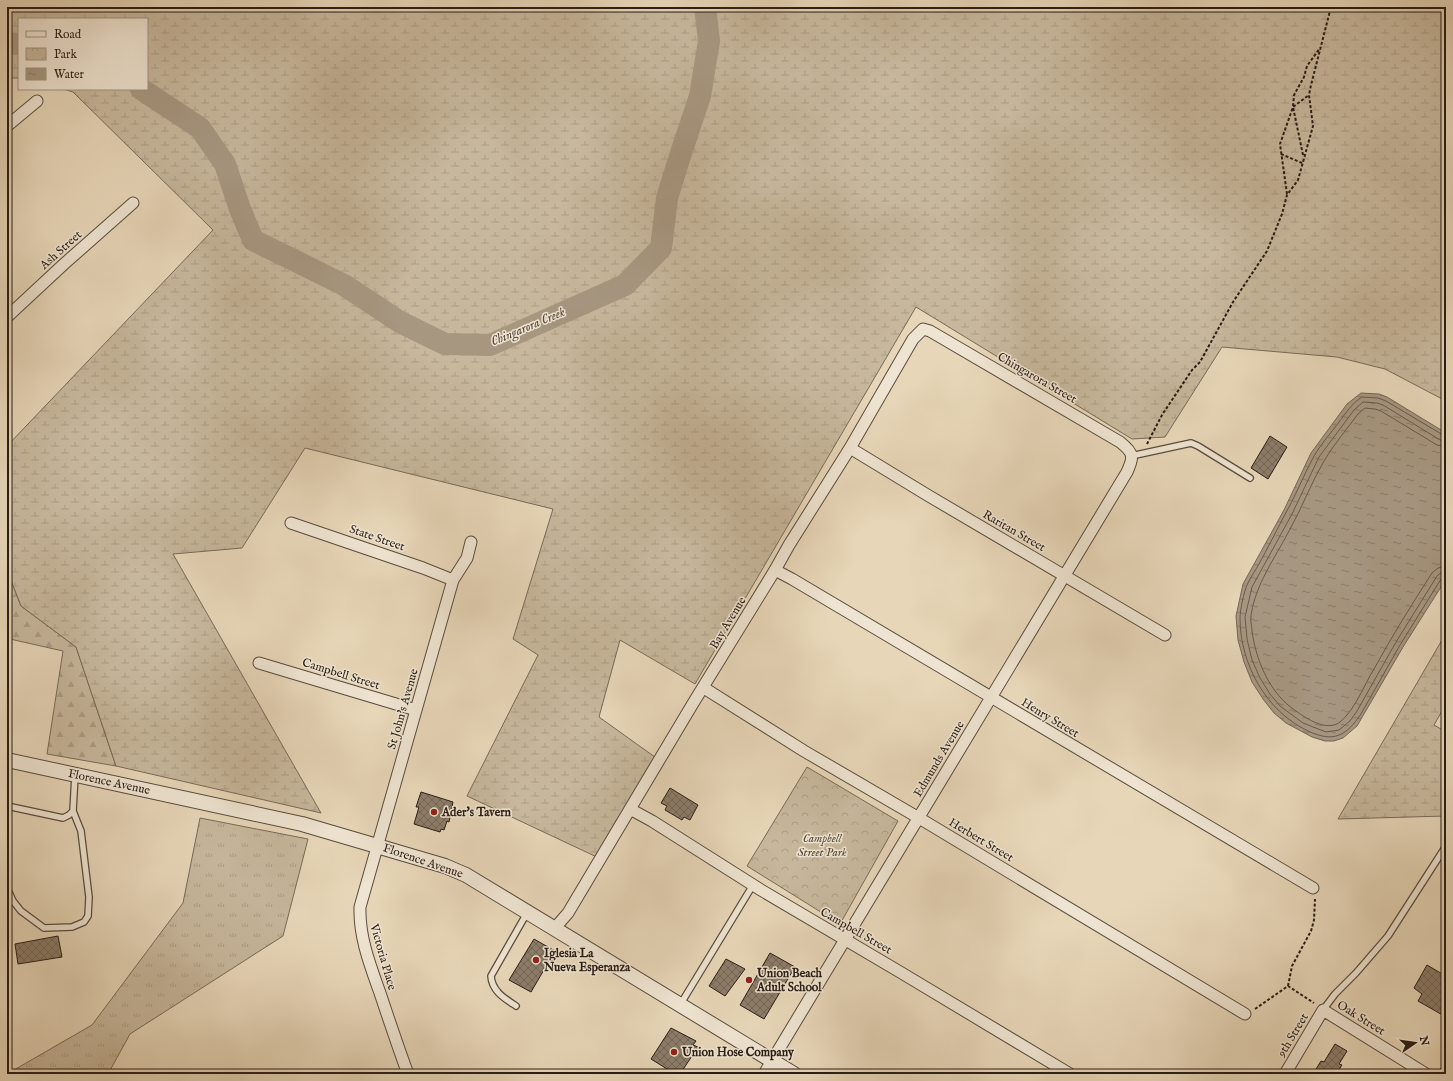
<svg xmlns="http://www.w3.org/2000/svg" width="1453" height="1081" font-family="'IM FELL English',serif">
<defs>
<pattern id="grass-tufts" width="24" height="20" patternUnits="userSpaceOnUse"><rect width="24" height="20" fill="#c7b79c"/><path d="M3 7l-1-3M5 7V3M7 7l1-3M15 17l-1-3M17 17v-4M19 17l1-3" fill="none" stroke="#ab9d86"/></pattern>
<pattern id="forest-firs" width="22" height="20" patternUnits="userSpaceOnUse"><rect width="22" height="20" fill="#c7b79c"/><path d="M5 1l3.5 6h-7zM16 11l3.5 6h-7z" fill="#ab9d86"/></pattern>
<pattern id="wetland-marsh" width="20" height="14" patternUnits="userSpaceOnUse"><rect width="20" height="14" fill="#c7b79c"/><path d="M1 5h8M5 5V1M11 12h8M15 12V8" fill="none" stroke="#ab9d86"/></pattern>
<pattern id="park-crowns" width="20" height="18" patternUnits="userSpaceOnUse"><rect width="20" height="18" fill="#c7b79c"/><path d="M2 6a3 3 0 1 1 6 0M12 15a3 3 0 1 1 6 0" fill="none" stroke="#ab9d86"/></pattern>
<pattern id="water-ripples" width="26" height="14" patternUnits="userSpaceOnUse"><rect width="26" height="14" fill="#a79781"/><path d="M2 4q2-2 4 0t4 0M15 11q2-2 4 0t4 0" fill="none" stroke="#887b68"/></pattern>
<pattern id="building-cross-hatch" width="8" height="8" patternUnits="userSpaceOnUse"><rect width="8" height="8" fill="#8c7d6a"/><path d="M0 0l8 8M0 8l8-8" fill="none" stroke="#736656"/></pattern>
</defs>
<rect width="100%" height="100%" fill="#e7d6b8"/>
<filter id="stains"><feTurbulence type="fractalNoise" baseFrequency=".005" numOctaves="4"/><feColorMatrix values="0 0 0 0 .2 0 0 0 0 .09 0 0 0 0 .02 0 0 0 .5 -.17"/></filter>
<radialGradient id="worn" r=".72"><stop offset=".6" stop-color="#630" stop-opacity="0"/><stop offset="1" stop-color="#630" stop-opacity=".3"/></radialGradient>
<!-- grass -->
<path fill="url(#grass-tufts)" stroke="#786a58" d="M200 818 308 839 283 936 130 1034 108 1074H7L92 1025 183 903Z"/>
<!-- forest -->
<path fill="url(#forest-firs)" stroke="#786a58" d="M7 570 21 606 76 647 116 766 47 754 63 651 10 639 7 630Z"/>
<!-- wetland -->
<path fill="url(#wetland-marsh)" stroke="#786a58" d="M7 7H1446V401L1385 369 1337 357 1222 347 1165 437 1132 439 916 307 695 684 620 640 599 717 659 760 601 859 467 796 538 655 513 639 553 509 305 448 242 548 173 554 321 813 116 766 76 647 21 606 7 570V446L213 230 73 92 63 89H147V19H19V78H7Z
M1446 633V704L1434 725 1446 732V816L1338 819Z"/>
<!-- park -->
<path fill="url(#park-crowns)" stroke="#786a58" d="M807 767 898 821 840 924 747 866Z"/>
<!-- water -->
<path fill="url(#water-ripples)" stroke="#756656" d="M1361 393 1379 394 1387 397 1446 433V579L1403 647 1357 726 1343 738 1334 741H1325L1312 737 1286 723 1274 713 1263 699 1252 682 1244 662 1238 640 1236 616 1243 584 1284 510 1311 453 1347 404Z"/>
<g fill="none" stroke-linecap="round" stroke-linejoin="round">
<!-- shore -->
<path stroke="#685a4b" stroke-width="1" d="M1446 436 1443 435 1386 401 1378 398 1362 397C1352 403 1346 413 1339 422 1331 433 1321 444 1314 456 1303 476 1295 498 1283 518 1275 534 1267 549 1259 564 1255 571 1250 578 1247 585 1244 592 1240 610 1240 618 1240 664 1266 711 1308 731 1334 743 1346 736 1361 714L1400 645 1441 579 1446 577
M1446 441 1440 440 1383 405 1377 403 1363 402 1354 410 1319 457 1292 514 1252 587 1245 617 1247 639 1252 660 1260 678 1270 694 1280 706 1303 723 1326 732 1339 730 1350 721 1357 711 1396 642 1437 576 1441 573 1446 572
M1446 447 1437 445 1381 411 1375 409 1365 408 1358 414C1347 429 1334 444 1324 461 1311 483 1302 508 1289 531 1275 558 1255 585 1251 616 1250 621 1252 626 1252 631 1256 661 1270 694 1296 711 1307 719 1327 732 1340 722 1355 710 1364 685 1374 669 1392 636 1412 604 1432 573L1438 568 1446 566"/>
<!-- river -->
<path stroke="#a79781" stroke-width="22" d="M7 43 19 44
M141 89 200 128 225 164 240 209 253 240 344 285 400 322 445 344 490 345 625 285 661 248 667 198 681 153 700 96 709 41 705 7"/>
</g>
<!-- building -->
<path fill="url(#building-cross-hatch)" stroke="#2a1d15" d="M1270 436 1287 447 1268 479 1251 468Z
M670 788 698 805 690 820 684 817 682 820 665 810 667 806 661 803Z
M421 792 453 802 449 822 447 821 444 830 441 829 440 832 414 824 419 807H416Z
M58 936 62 957 18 964 15 944Z
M534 939 555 951 531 992 509 980Z
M770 953 795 967 764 1019 740 1005Z
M726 959 745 969 725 996 709 986Z
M1427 965 1444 975 1443 977 1446 979V1017L1418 1001 1422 994 1414 988Z
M671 1028 696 1041 693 1045 698 1047 680 1074H675L651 1059Z
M1335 1044 1347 1051 1339 1064 1342 1065 1336 1074H1313L1321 1061 1324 1062Z"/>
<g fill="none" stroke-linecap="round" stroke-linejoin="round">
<defs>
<path id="service" d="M1131 456 1191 443 1198 446 1250 478
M7 806 63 818 69 815 73 811 75 775
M7 888 13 901 21 911 44 928 72 927 84 922 88 916 89 897 81 831 73 811
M680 1005 753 885
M516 1006C504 998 492 991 491 976L527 913
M1323 1010 1335 994 1356 973 1388 936 1446 846
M1442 1074 1446 1067"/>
<path id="minor" d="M7 126 37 101
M7 317 64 264 133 203
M850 448 929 496 1165 635
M291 523 423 568 453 580
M775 570 792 579 1313 888
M259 663 416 710
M704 688 804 751 919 818 1245 1014
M630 809 652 821 761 890 900 972 1070 1074
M554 929 568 913 692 705 775 570 789 545 850 448 913 339 923 329 930 331 1120 442C1134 453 1134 457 1127 472L764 1074
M408 1074C398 1047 389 1020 380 993 370 965 359 937 360 907L453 580 467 558 471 542
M1285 1074 1323 1010 1426 1074"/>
<path id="tertiary" d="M7 760 302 824 445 866 466 875 794 1074"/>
</defs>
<!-- service casing -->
<use href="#service" stroke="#594b3e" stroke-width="8"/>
<!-- minor casing -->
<use href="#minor" stroke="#594b3e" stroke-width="13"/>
<!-- tertiary casing -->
<use href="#tertiary" stroke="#594b3e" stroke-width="16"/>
<!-- path -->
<path stroke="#2a1d15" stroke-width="2" stroke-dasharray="3 2" stroke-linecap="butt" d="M1281 154 1302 163
M1303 155 1293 107 1294 95 1304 77 1307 66 1320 48
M1287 194 1280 144 1293 107 1309 95
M1147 444 1162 415 1192 370 1200 362 1233 302 1267 251 1282 214 1287 195 1298 180 1313 126 1309 95 1311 85 1331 7
M1288 986 1292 966 1311 931 1314 920 1315 899
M1255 1009 1288 986 1314 1003"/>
<!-- service -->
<use href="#service" stroke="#efe4d1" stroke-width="5.5"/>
<!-- minor -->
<use href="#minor" stroke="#efe4d1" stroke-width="11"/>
<!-- tertiary -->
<use href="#tertiary" stroke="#efe4d1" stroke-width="14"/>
</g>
<!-- markers -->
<g fill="#8f2418" stroke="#efe4d1" stroke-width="1.5">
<circle cx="434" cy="812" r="4"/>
<circle cx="536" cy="960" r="4"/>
<circle cx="749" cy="980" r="4"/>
<circle cx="674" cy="1052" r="4"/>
</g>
<g text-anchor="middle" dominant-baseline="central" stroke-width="3" stroke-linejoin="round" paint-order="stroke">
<!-- street labels -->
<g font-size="12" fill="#2a1d15" stroke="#efe4d1">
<text transform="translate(61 250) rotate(-42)">Ash Street</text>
<text transform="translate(1037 378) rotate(30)">Chingarora Street</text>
<text transform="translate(1014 531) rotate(30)">Raritan Street</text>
<text transform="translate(377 538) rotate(19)">State Street</text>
<text transform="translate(728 623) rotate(-59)">Bay Avenue</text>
<text transform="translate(341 674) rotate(17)">Campbell Street</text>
<text transform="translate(403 709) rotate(-74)">St John's Avenue</text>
<text transform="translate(1050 718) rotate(31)">Henry Street</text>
<text transform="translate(939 759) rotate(-59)">Edmunds Avenue</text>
<text transform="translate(109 782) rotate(12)">Florence Avenue</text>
<text transform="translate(981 840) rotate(31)">Herbert Street</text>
<text transform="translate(423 861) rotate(19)">Florence Avenue</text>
<text transform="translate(856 931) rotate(30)">Campbell Street</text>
<text transform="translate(383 957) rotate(74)">Victoria Place</text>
<text transform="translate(1361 1018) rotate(32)">Oak Street</text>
<text transform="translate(1293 1035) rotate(-59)">9th Street</text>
</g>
<!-- poi labels -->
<g font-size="12" font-weight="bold" fill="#2a1d15" stroke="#efe4d1" text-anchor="start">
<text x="442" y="812">Ader's Tavern</text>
<text x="544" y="953">Iglesia La<tspan x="544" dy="14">Nueva Esperanza</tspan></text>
<text x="757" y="973">Union Beach<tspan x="757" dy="14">Adult School</tspan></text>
<text x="682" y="1052">Union Hose Company</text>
</g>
<!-- park labels -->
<g font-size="12" font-style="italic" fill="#594b3e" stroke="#efe4d1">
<text x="822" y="838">Campbell<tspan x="822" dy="14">Street Park</tspan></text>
</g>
<!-- water labels -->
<g font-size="13" font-style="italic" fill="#56483b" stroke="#efe4d1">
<text transform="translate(528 327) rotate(-23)">Chingarora Creek</text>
</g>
</g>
<!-- margin -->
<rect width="1453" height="1081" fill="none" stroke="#e7d6b8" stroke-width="24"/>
<rect x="8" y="8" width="1437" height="1065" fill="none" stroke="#2a1d15" stroke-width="2"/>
<rect x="12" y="12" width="1429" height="1057" fill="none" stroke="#2a1d15"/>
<!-- legend -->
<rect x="18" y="18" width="130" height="72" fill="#efe4d1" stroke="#a09486"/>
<rect x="26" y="31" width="20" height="6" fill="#efe4d1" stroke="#a09486"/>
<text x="54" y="38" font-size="12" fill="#2a1d15">Road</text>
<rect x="26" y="48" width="20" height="12" fill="url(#park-crowns)" stroke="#a09486"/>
<text x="54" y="58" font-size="12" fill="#2a1d15">Park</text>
<rect x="26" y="68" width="20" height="12" fill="url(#water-ripples)" stroke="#a09486"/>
<text x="54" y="78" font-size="12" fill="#2a1d15">Water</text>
<!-- north arrow -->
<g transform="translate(1415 1043) rotate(77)" stroke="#efe4d1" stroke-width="3" paint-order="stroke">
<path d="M0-3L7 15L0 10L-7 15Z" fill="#2a1d15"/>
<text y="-6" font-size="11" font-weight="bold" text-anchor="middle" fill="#2a1d15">N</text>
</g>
<rect width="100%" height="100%" filter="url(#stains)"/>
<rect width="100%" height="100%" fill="url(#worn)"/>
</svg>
